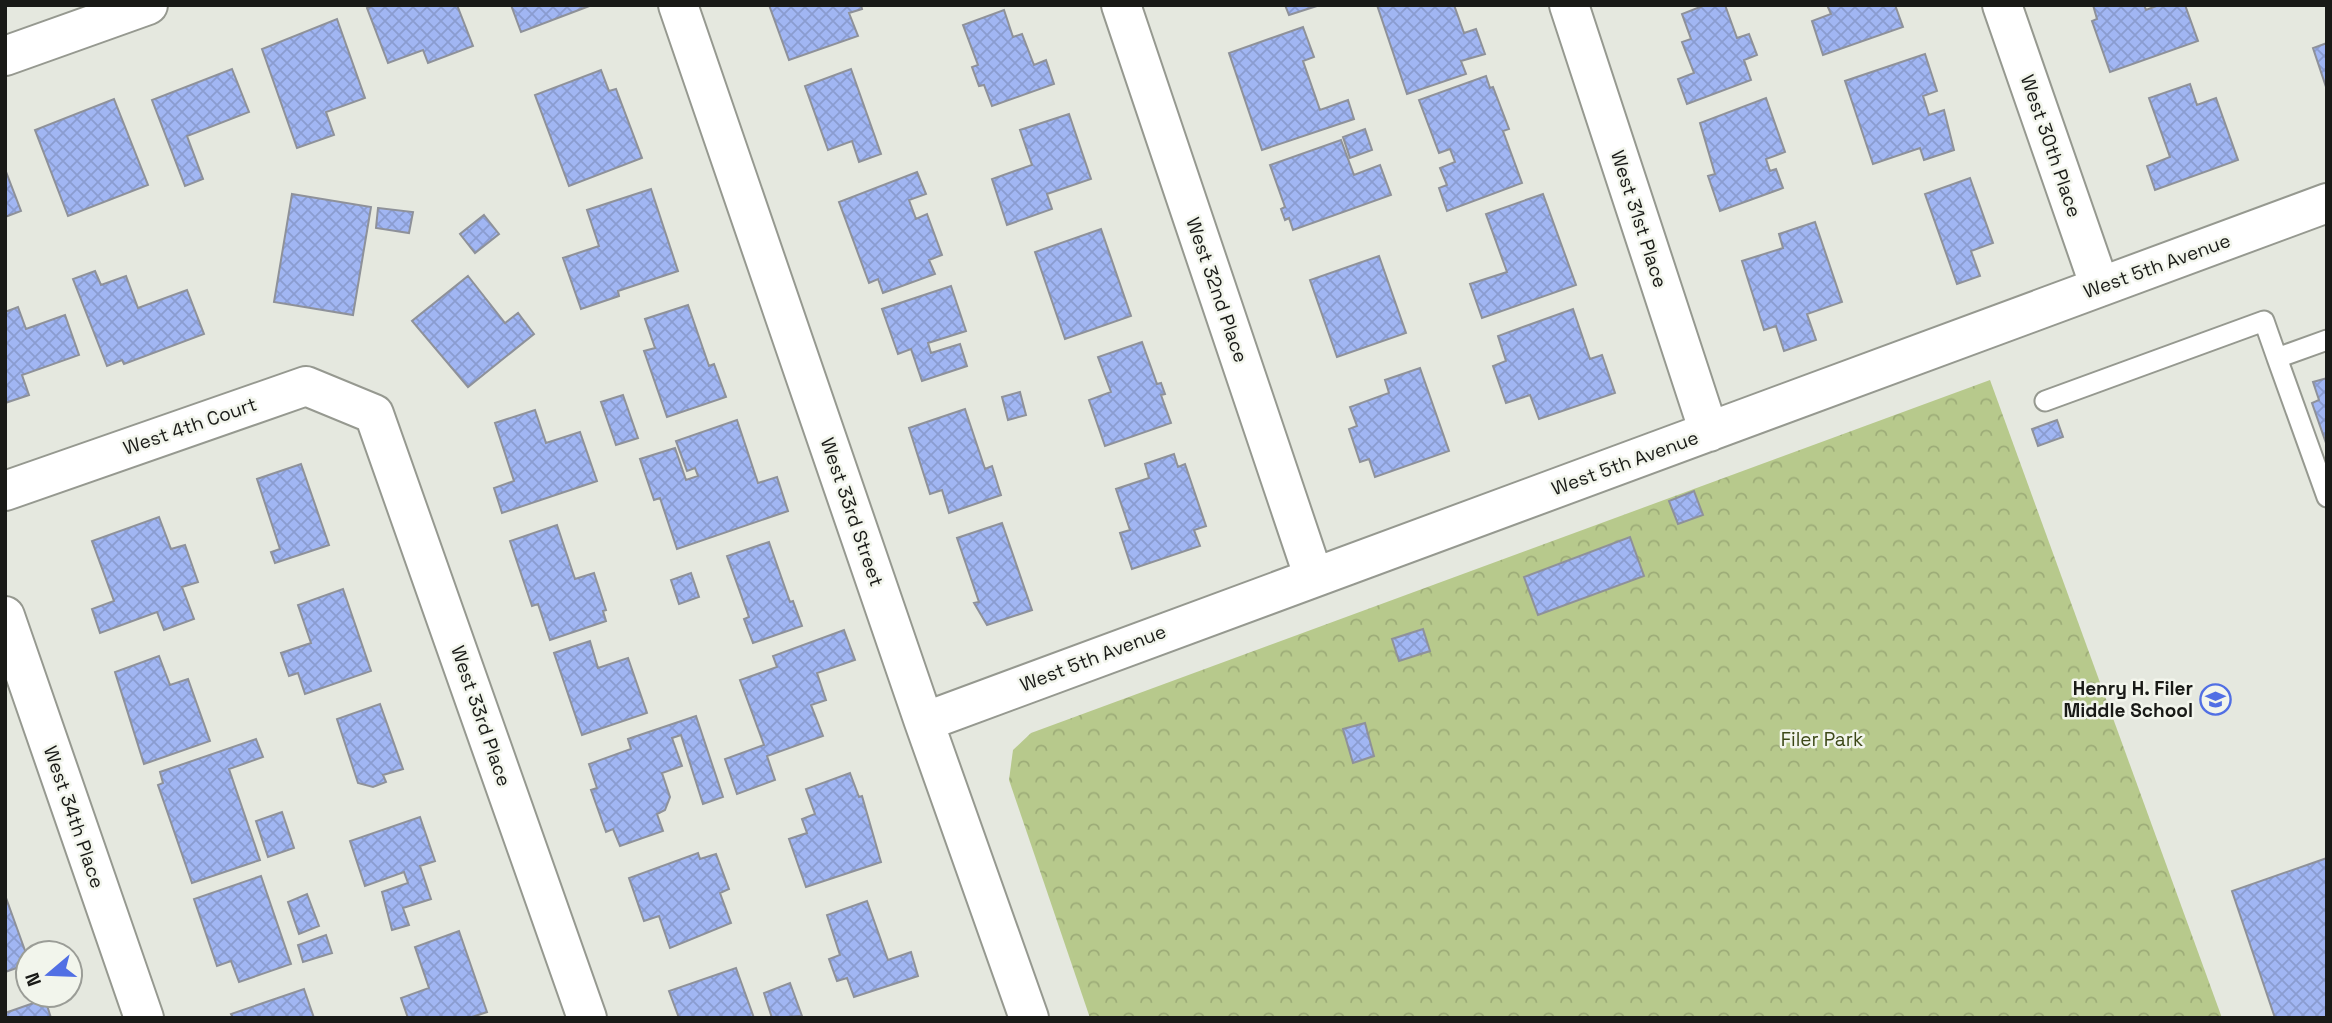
<svg xmlns="http://www.w3.org/2000/svg" width="2332" height="1023" font-family="'Space Grotesk',sans-serif">
<defs>
<pattern id="park-crowns" width="20" height="18" patternUnits="userSpaceOnUse" patternTransform="scale(1.75)"><rect width="20" height="18" fill="#b7c98c"/><path d="M2 6a3 3 0 1 1 6 0M12 15a3 3 0 1 1 6 0" fill="none" stroke="#9dac78"/></pattern>
<pattern id="building-cross-hatch" width="8" height="8" patternUnits="userSpaceOnUse" patternTransform="scale(1.75)"><rect width="8" height="8" fill="#a1b6f3"/><path d="M0 0l8 8M0 8l8-8" fill="none" stroke="#8a9cd0"/></pattern>
</defs>
<rect width="100%" height="100%" fill="#e5e8df"/>
<!-- park -->
<path fill="url(#park-crowns)" d="M1990 380 2222 1018H1090L1009 780 1013 750 1031 733Z"/>
<!-- building -->
<path fill="url(#building-cross-hatch)" stroke="#8e9199" stroke-width="2" d="M374 5H457L473 46 428 63 423 50 388 63 367 8Z
M511 5H592L521 32Z
M769 5H861L862 9 849 13 858 36 789 60Z
M1285 5H1320L1289 15Z
M1377 5H1454L1464 33 1476 29 1485 54 1461 61 1466 74 1407 94Z
M1725 5 1737 38 1749 34 1757 55 1744 60 1751 80 1687 104 1678 79 1694 73 1682 42 1691 39 1682 14 1705 5Z
M1827 5H1895L1903 27 1823 55 1812 21 1831 14Z
M2093 5H2144L2146 10 2159 5H2185L2198 41 2110 72 2092 21 2097 19Z
M1004 10 1013 37 1022 34 1034 65 1046 60 1054 84 992 106 984 85 979 86 972 67 978 65 963 25Z
M337 19 365 98 326 112 334 135 297 148 262 49Z
M1303 27 1314 57 1303 61 1320 110 1348 100 1354 119 1262 150 1229 53Z
M2327 43V90L2313 48Z
M1925 54 1937 91 1923 96 1929 115 1944 110 1954 150 1924 160 1920 148 1873 164 1845 81Z
M232 69 249 112 187 136 203 179 185 186 152 100Z
M851 69 881 154 859 162 852 141 828 150 805 86Z
M601 70 609 91 616 89 642 158 569 186 535 95Z
M1486 76 1490 88 1493 87 1509 129 1503 131 1522 183 1447 211 1439 188 1447 185 1440 168 1455 162 1450 149 1439 153 1419 100Z
M2190 84 2197 105 2216 98 2238 160 2155 190 2147 166 2170 157 2149 98Z
M1766 98 1785 152 1766 159 1770 171 1776 169 1783 188 1720 211 1708 176 1715 174 1700 123Z
M114 99 148 185 68 216 35 130Z
M1069 114 1091 179 1047 194 1052 209 1007 225 992 179 1032 165 1020 130Z
M1365 129 1372 150 1350 158 1343 137Z
M1341 140 1354 175 1380 165 1391 195 1293 230 1289 218 1285 220 1281 209 1285 207 1270 165Z
M5 169 21 211 5 217Z
M917 172 926 194 909 200 916 219 927 214 942 255 929 260 935 274 883 293 878 279 869 283 839 202Z
M1970 178 1993 243 1971 251 1980 276 1957 284 1925 194Z
M651 189 678 271 618 291 619 296 581 309 563 258 599 246 587 210Z
M292 194 371 207 353 315 274 302Z
M1543 194 1576 285 1482 318 1470 284 1507 272 1486 214Z
M378 208 413 212 409 233 376 228Z
M484 215 499 234 475 253 460 234Z
M1815 222 1842 302 1807 314 1816 340 1784 351 1776 326 1764 330 1742 261 1783 248 1779 234Z
M1101 229 1131 316 1065 339 1035 252Z
M1379 256 1406 333 1337 357 1310 280Z
M95 271 101 285 126 276 138 308 187 290 204 334 124 364 122 360 107 366 73 279Z
M468 276 505 323 518 313 534 334 468 387 412 321Z
M951 286 966 331 928 343 931 353 960 344 967 366 922 381 911 349 898 354 882 309Z
M688 305 709 366 714 364 726 397 667 417 644 351 655 348 645 319Z
M18 307 26 329 65 315 79 355 22 375 29 395 5 403V312Z
M1573 309 1590 359 1602 355 1615 393 1539 419 1530 395 1506 403 1493 366 1506 361 1498 336Z
M1142 342 1157 384 1161 383 1165 394 1161 395 1171 423 1105 446 1089 400 1111 392 1098 357Z
M1420 368 1449 451 1375 477 1369 459 1360 462 1349 429 1357 426 1350 407 1389 393 1385 380Z
M2327 378V443H2326L2312 403 2319 400 2313 382Z
M1020 392 1026 415 1008 420 1002 397Z
M623 395 638 438 616 445 601 402Z
M965 409 985 469 992 466 1001 495 949 513 942 490 930 494 909 428Z
M535 410 546 443 580 432 597 481 502 513 494 488 514 481 495 423Z
M737 420 758 483 777 477 788 511 677 549 660 498 654 500 640 459 675 448 686 480 698 476 695 468 687 471 676 441Z
M2057 420 2063 437 2038 446 2032 429Z
M1174 454 1178 467 1185 464 1206 526 1194 530 1200 546 1132 569 1120 533 1130 530 1116 489 1149 478 1145 464Z
M301 464 329 545 275 563 271 552 280 549 257 479Z
M1694 491 1703 515 1678 524 1669 501Z
M159 517 171 549 185 545 198 582 182 587 194 619 164 630 157 612 100 633 92 609 114 601 92 541Z
M1002 523 1032 610 987 625 974 603 979 602 957 538Z
M557 525 575 579 594 573 606 610 603 611 606 621 550 640 538 604 532 606 510 541Z
M1630 537 1644 576 1538 615 1524 577Z
M769 542 790 602 793 601 802 626 753 643 744 619 749 617 727 556Z
M691 573 699 597 679 604 671 580Z
M343 589 371 671 305 694 298 673 289 676 281 653 311 643 298 605Z
M1423 629 1430 651 1399 661 1392 639Z
M844 630 855 660 817 673 826 700 811 705 823 736 767 756 775 780 737 794 725 759 764 745 740 680 777 667 773 656Z
M590 641 598 668 628 658 647 713 582 735 554 653Z
M159 656 170 685 188 679 210 741 144 764 115 672Z
M380 704 403 769 383 775 386 782 373 787 358 783 337 719Z
M696 716 723 797 703 804 681 735 672 738 682 766 662 773 670 797 665 810 657 814 663 831 620 846 613 829 606 832 591 790 597 788 589 764 631 749 628 739Z
M1365 723 1374 756 1353 763 1343 729Z
M256 739 263 757 229 769 260 860 192 883 158 785 163 783 160 772Z
M850 773 859 797 862 796 881 862 806 887 789 839 807 833 802 819 815 814 806 789Z
M282 812 294 848 268 857 256 821Z
M420 817 435 861 420 866 431 899 403 908 409 925 392 930 382 892 408 883 404 872 365 886 350 841Z
M698 853 700 859 716 854 729 889 720 893 731 923 670 948 659 916 644 921 629 878Z
M2327 858V1018H2275L2232 891Z
M261 876 291 964 239 982 231 961 217 966 194 899Z
M307 894 319 926 299 934 288 902Z
M5 895 28 959V964L5 972Z
M867 901 888 960 911 952 918 976 854 997 847 978 837 981 829 959 840 955 827 915Z
M459 931 487 1012 469 1018H408L401 998 429 988 415 947Z
M326 935 332 953 303 962 298 945Z
M736 968 754 1018H679L669 991Z
M790 983 802 1016 772 1018 764 993Z
M304 989 314 1018H233L231 1014Z
M45 999 51 1018H5V1013Z"/>
<g fill="none" stroke-linecap="round" stroke-linejoin="round">
<defs>
<path id="lane" d="M2327 340 2277 358 2327 497
M2045 401 2264 321 2277 358"/>
<path id="street" d="M678 5 924 722 1029 1018
M1121 5 1313 575
M1569 5 1709 432
M2002 5 2100 287
M5 56 148 5
M5 491 306 386 374 414 587 1018
M5 616 144 1018
M924 722 2327 203"/>
</defs>
<!-- lane casing -->
<use href="#lane" stroke="#969990" stroke-width="23"/>
<!-- street casing -->
<use href="#street" stroke="#969990" stroke-width="42"/>
<!-- lane -->
<use href="#lane" stroke="#fff" stroke-width="19"/>
<!-- street -->
<use href="#street" stroke="#fff" stroke-width="38"/>
</g>
<!-- icons -->
<defs>
<symbol id="school-ring" viewBox="-11 -11 22 22"><circle r="9.5" fill="#f2f5ec" stroke="#516fe4" stroke-width="1.5"/><path d="M0-5L7-2L0 1L-7-2ZM-4 1L0 2.5L4 1V4Q0 6-4 4Z" fill="#516fe4"/></symbol>
</defs>
<g fill-rule="evenodd">
<use href="#school-ring" x="2198" y="682" width="35" height="35"/>
</g>
<g text-anchor="middle" dominant-baseline="central" stroke-width="5" stroke-linejoin="round" paint-order="stroke">
<!-- street labels -->
<g font-size="19" fill="#191a17" stroke="#f2f5ec">
<text transform="translate(2051 146) rotate(71)">West 30th Place</text>
<text transform="translate(1639 219) rotate(72)">West 31st Place</text>
<text transform="translate(2157 266) rotate(-20)">West 5th Avenue</text>
<text transform="translate(1217 290) rotate(71)">West 32nd Place</text>
<text transform="translate(190 426) rotate(-19)">West 4th Court</text>
<text transform="translate(1625 463) rotate(-20)">West 5th Avenue</text>
<text transform="translate(852 512) rotate(71)">West 33rd Street</text>
<text transform="translate(1093 658) rotate(-21)">West 5th Avenue</text>
<text transform="translate(481 716) rotate(71)">West 33rd Place</text>
<text transform="translate(74 817) rotate(71)">West 34th Place</text>
</g>
<!-- poi labels -->
<g font-size="19" font-weight="bold" fill="#191a17" stroke="#f2f5ec" text-anchor="end">
<text x="2193" y="688">Henry H. Filer<tspan x="2193" dy="22">Middle School</tspan></text>
</g>
<!-- park labels -->
<g font-size="19" fill="#3c4817" stroke="#f2f5ec">
<text x="1822" y="739">Filer Park</text>
</g>
</g>
<!-- border -->
<rect width="2332" height="1023" fill="none" stroke="#191a17" stroke-width="14"/>
<!-- north arrow -->
<g transform="translate(49 974) rotate(251)"><circle r="33" fill="#f2f5ec" stroke="#9b9d97" stroke-width="2"/>
<path d="M0-5L12 26L0 18L-12 26Z" fill="#516fe4"/>
<text y="-10" font-size="19" font-weight="bold" text-anchor="middle" fill="#191a17">N</text>
</g>
</svg>
